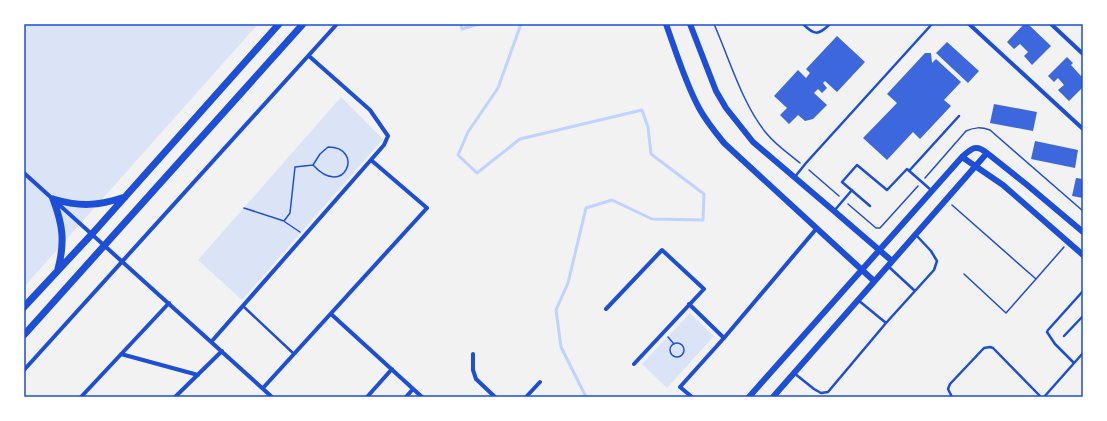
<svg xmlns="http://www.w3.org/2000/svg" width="1107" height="421" font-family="Jost,sans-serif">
<rect width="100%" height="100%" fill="#f2f2f2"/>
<!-- green -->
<path fill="#dbe4f7" d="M24 24H258L24 287Z
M341 97 383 139 242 300 198 260Z
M690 313 714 336 667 388 642 364Z"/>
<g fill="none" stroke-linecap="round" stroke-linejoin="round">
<!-- stream -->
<path stroke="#bfd3fe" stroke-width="3" d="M461 24 462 29 479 24
M521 24 498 88 468 132 458 155 477 173 520 139 642 110 648 127 651 154 704 194 703 220 652 219 612 200 586 208 568 283 556 310 561 347 586 397"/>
</g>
<!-- building -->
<path fill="#3d67dc" d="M1024 24H1028L1051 46 1032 65 1024 56 1028 52 1020 44 1014 49 1007 42Z
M837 36 865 62 837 92 825 81 823 83 827 88 822 93 818 89 814 93 827 105 813 119 805 121 798 115 789 124 780 115 787 108 774 96 798 70 806 78 810 73 806 69Z
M947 42 979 71 968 83 936 53Z
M925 53H931L932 63 936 59 961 82 944 100 951 106 920 139 913 132 887 160 863 138 897 103 887 94Z
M1067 57 1073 63 1071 65 1081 76 1083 74V87L1069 101 1058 90 1064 85 1058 78 1054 82 1048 76Z
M994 104 1037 112 1033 131 990 123Z
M1035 141 1078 150 1075 168 1031 159Z
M1076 178 1083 179V198L1072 196Z"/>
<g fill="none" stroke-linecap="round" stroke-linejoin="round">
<!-- path -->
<path stroke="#1d4ed8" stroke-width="1.5" d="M714 24C729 58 743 106 767 134 776 145 789 154 800 163
M328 147C365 147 345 200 313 165L320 154Z
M809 170 839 196
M925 178 966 131C975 127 981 127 990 130L1083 211
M848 204 876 228H880L918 186
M952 205 1036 279 1064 247
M244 208 284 221 290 213 295 167 313 165
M285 222 300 232
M964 274 1006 313 1036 279
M668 337 674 344
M670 350a7 7 0 1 1 14 0a7 7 0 1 1-14 0Z"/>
<!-- service -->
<path stroke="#1d4ed8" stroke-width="2.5" d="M803 24C814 35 818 36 830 24
M909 171 959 116
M794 178 806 163 932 24
M870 206 842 182 857 165 887 190 907 169 931 190
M834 211 852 190
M889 267 915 291
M858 300 886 323
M243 306 294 354
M1064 336 1083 316
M1074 363 1055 344 1047 332 1048 330 1083 291
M794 373 814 389 821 393 828 392 886 323 934 270 937 261 931 251 916 235
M952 397 948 389 950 384 984 348 990 347 993 348 1041 397
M1044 397 1083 353"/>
<!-- minor -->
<path stroke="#1d4ed8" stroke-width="4" d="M969 24 1083 129
M1051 24 1083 54
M24 173 272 397
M689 304 724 338
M606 309 662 250 704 289 634 364
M331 314 422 397
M212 341 384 145 388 136 370 110 309 56
M121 354 198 375
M473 354V370L476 379 495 397
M24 370 337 24
M263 388 427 208 371 160
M81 397 169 303
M175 397 222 351
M367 397 392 369
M406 397 413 389
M526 397 540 382
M692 397 680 387 724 338 817 228"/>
<!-- tertiary -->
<path stroke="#1d4ed8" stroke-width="6" d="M666 24C676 52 685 82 699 108 706 121 715 132 724 143L874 281
M690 24 716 91 726 108 753 142 834 211 892 261
M962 157 1003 185 1083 255
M749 397 962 157C972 148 976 144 987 153L1026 184 1083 232
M773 397 987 153"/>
<!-- secondary -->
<path stroke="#1d4ed8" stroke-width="7" d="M53 199C80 207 98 206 125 197
M53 199C63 225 65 242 58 269
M24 307 92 234 279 24
M24 335 303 24"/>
</g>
<!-- border -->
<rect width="1107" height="421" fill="none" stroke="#ffffff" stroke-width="50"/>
<rect x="25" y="25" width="1057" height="371" fill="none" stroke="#1d4ed8" stroke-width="1.5"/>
</svg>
